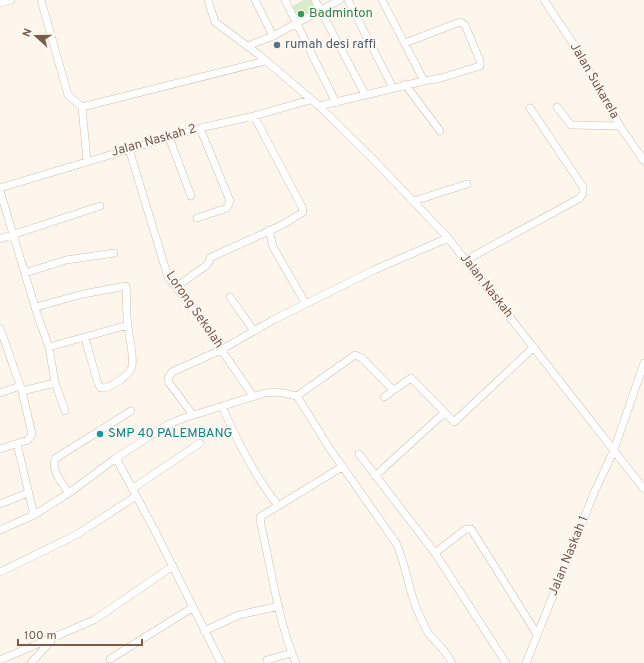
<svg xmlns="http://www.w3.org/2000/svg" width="644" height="663" font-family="Overpass,sans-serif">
<rect width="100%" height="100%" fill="#fdf6ec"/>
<!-- green -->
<path fill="#d8ecc9" d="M303 0H312L317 9 297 20 291 7Z"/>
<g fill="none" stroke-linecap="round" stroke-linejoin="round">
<defs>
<path id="street" d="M41 0 68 95 82 107 87 161
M208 0 215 22 258 54 319 106 374 160 448 238 644 489
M255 0 273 36
M285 0 336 103
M315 0 365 94
M348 0 393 88
M544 0 574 45 620 126 644 161
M0 3 11 0
M405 43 460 22 465 25 480 61V66L441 78 424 81
M248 46 273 36 340 0
M405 84 440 131
M319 106 424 81 382 0
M82 107 265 61
M557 107 571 125 620 126
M169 137 191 196
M129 149 168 277 194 310 253 396
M0 188 200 128 254 116 310 100
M0 191 38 317 49 347 55 383 65 411
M414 201 467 184
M197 218 227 208 230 201 200 128
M269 230 273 247 306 304
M0 239 100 206
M466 260 580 198 583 193V187L530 108
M25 273 66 260 114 253
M176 287 207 265 211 257 216 255 282 225 303 212 302 207 254 116
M230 297 254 331
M36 307 83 294 126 286C127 299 126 313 128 326 129 339 134 354 132 366 131 375 109 389 101 388L98 384 85 338
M0 328 22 391 32 434 28 440 0 449
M49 347 128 325
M393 390 362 358 355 355 297 396 328 446 396 543C407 566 408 592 419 614 422 621 425 628 429 634 438 645 445 649 452 663
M22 391 55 383
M0 393 20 386
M384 397 411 378 454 422 534 347
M222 406C237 441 254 476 278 505
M193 415 169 383 168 378 172 372 221 350 273 320 374 270 448 238
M17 444 34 515
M359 454 435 553 506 663
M116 458 155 531 221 663
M375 476 444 413
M132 489 200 443
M69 493C63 484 49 469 56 458L131 411
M0 504 28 493
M0 530 34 515 69 493 116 458 167 425 184 418 265 393 278 392 297 396
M435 553 466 529H471L537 634
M0 572 76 535 136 496
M204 631 239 615 279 606
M110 659 192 608
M0 660 94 620 173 566
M267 660 291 653
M31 663 51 641
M296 663C279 625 271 568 261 525L260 517 342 467
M526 663 594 493 614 450 644 363"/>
</defs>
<!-- street casing -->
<use href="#street" stroke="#d1beb0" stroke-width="8"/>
<!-- street -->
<use href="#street" stroke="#fff" stroke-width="7"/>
</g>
<!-- markers -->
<circle fill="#2e9e5b" stroke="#fffaf3" stroke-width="1.5" cx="301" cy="14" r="4"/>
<circle fill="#5c6f8a" stroke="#fffaf3" stroke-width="1.5" cx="277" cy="45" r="4"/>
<circle fill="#0f9aa8" stroke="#fffaf3" stroke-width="1.5" cx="100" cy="434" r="4"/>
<g text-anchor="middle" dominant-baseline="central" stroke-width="3.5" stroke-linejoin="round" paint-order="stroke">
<!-- leisure labels -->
<g font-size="13" fill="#27864d" stroke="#fffaf3" text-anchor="start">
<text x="309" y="14">Badminton</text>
</g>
<!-- service labels -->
<g font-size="13" fill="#4e5e75" stroke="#fffaf3" text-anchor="start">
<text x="285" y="45">rumah desi raffi</text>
</g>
<!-- street labels -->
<g font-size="13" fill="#7a5c4d" stroke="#fffaf3">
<text transform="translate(594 81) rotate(60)">Jalan Sukarela</text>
<text transform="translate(154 141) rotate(-16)">Jalan Naskah 2</text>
<text transform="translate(486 286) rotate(52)">Jalan Naskah</text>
<text transform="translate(194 310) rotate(55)">Lorong Sekolah</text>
<text transform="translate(569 556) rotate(-68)">Jalan Naskah 1</text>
</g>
<!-- culture labels -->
<g font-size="13" fill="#0d838f" stroke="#fffaf3" text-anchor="start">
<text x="108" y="434">SMP 40 PALEMBANG</text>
</g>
</g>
<!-- north arrow -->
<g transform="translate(36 36) rotate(291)" stroke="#fffaf3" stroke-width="3" paint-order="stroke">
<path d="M0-3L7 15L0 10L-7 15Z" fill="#7a5c4d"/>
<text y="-6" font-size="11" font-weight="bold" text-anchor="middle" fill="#7a5c4d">N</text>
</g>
<!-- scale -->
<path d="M18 639v6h124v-6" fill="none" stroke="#7a5c4d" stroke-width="2"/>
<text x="24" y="639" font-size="12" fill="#7a5c4d" stroke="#fffaf3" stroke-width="3" paint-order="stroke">100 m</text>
</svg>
